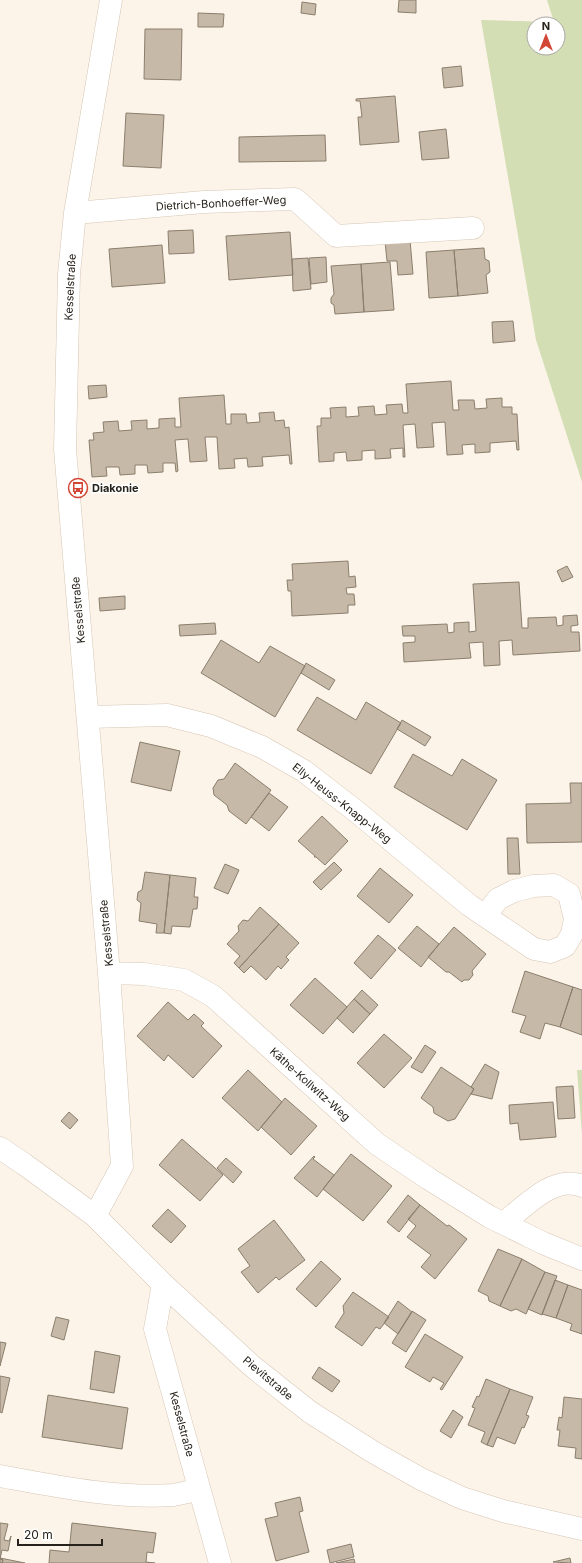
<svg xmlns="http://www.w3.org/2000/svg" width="582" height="1563" font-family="Inter,sans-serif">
<rect width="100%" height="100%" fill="#fdf4e9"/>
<!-- green -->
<path fill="#d3deb4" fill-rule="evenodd" d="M547 0H582V482L536 340 481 20 554 22ZM534 24H558V48H534Z
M577 1070H582V1134Z"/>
<!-- building -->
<path fill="#c7b9a7" stroke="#8a7e6d" d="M399 0H416V13L398 12Z
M302 2 316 4 315 15 301 13Z
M198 13 224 14 223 27H198Z
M145 29H182L181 80 144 79Z
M461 66 463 86 444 88 442 68Z
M395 96 399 142 360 145 358 117H362L360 101H356V99Z
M126 113 164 115 161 168 123 166Z
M446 129 449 158 422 160 419 132Z
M325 135 326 161 239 162V137Z
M193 230 194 253 169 254 168 231Z
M290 232 293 275 229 280 226 236Z
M410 240 413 274 398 275 397 261H387L385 241Z
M162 245 165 283 112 287 109 249Z
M484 248 485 259 489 261 490 272 486 275 488 293 458 296 454 250Z
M454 250 458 296 429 298 426 252Z
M326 257 327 282 311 284 309 258Z
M308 258 311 289 293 291 292 259Z
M390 262 394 310 364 312 361 264Z
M361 264 364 312 335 314 334 305 331 303V298L334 294 331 266Z
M513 321 515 341 493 343 492 322Z
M451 381 453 410H459L458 400H474L475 409 487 408 486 399 502 398V407H512V414H517L519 450H517L516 441 490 443V452L475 453V444L462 445 463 454 447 455 445 422 432 423 434 447 417 448 415 424 403 425 405 457H403V448L390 449 391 458 375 459V450L362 451V460L347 461 346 452 334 453V461L319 462 317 426H321V418H331L330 408 346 407V417L359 416 358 407 374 406 375 415 387 414 386 405 402 404 403 413H408L406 384Z
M106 385 107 397 89 399 88 386Z
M224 395 226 424H231V414H246L247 423 260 422 259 413 274 412 275 421 284 420 285 428 289 427 292 464H290L289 455 262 457 263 466 248 467 247 458 234 459 235 468 219 469 217 437H205L207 461 190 462 188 439 175 440 178 471 176 472 175 463H163V472L148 473 147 465H135V474L120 475 119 467H106L107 476 92 477 89 440H94L93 433 104 432 103 422 118 421 119 431 132 430 131 421 147 420V429L159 428V419L175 418V427H181L179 398Z
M348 561 349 577 355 576 356 587 346 588 347 594H354L355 605H348V613L292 616 291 591H288L287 580H293L292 564Z
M567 566 573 577 562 582 557 571Z
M519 582 522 628H528V618L556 617 557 626 563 625V616L577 615 578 625 571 626V632H579L580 651 513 655 512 640 499 641 500 665 484 666 483 642 469 643 471 658 404 662 403 643 415 642V636H403L402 626 447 624 448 633 454 632V623L469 622V632L476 631 473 584Z
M125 596V609L100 611 99 598Z
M215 623 216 634 180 636 179 625Z
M221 640 259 663 270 646 305 666 275 717 201 673Z
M306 663 335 680 329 690 301 673Z
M317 697 356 720 366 702 401 723 371 774 297 730Z
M402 720 431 737 425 746 397 729Z
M140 742 180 751 171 791 131 782Z
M413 754 452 776 462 759 497 780 467 830 394 787Z
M235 763 271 790 246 824 229 811 227 805 214 795 213 788 218 780 224 779Z
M570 783H582V842L527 843 526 804 571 803Z
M269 793 288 807 269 831 251 817Z
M322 816 348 841 325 865 316 857H314L315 856 298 841Z
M507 838H518L520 874H508Z
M334 862 342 870 321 890 313 882Z
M225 864 239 870 228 894 214 888Z
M380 868 413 895 389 923 357 896Z
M145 872 170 875 164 933H156L157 924 139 921 141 903 137 900 138 892 142 890Z
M170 875 196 878 194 897H198L197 909H193L190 927 172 926 171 934 164 933Z
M260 907 279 924 239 968 234 963 240 956 227 944 239 931 238 926 243 920 248 921Z
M279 924 299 943 286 957 289 960 281 969 278 966 266 980 251 966 244 973 239 968Z
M417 926 439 944 421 967 398 948Z
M454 927 486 954 472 971 473 975 469 980H464L462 982 449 972H446L428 957Z
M378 935 396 950 371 979 354 963Z
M525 971 573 987 560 1027 545 1023 540 1039 520 1032 526 1016 512 1012Z
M315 978 347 1007 323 1034 290 1005Z
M573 987 582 990V1035L560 1027Z
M362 990 378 1005 370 1014 354 999Z
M354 999 370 1014 353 1033 337 1018Z
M168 1002 188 1020 194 1014 204 1023 201 1026 222 1046 193 1078 168 1055 164 1061 137 1036Z
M384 1034 412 1058 384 1088 357 1063Z
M425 1045 436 1052 422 1073 411 1067Z
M485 1064 499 1072 492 1099 471 1094 474 1089 471 1087Z
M441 1067 474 1089 455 1119 448 1121 434 1113 433 1107 421 1098Z
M248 1070 282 1102 258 1131 222 1098Z
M573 1086 575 1118 558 1119 556 1087Z
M285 1098 317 1126 291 1155 261 1127Z
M553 1102 556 1137 520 1140 518 1123 510 1124 509 1105Z
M69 1112 78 1120 70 1129 61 1121Z
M182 1139 223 1175 200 1201 159 1165Z
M351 1154 392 1186 363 1221 323 1189Z
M314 1156 315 1157 313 1159 334 1175 317 1197 294 1178Z
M226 1158 242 1172 233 1183 217 1168Z
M408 1195 420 1205 399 1232 387 1222Z
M420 1205 447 1226 449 1225 467 1239 435 1279 421 1267 431 1255 407 1237 416 1226 408 1219Z
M168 1209 186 1226 171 1243 152 1226Z
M274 1220 305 1260 279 1280 276 1277 258 1293 241 1272 250 1266 238 1249Z
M498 1249 522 1259 500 1306 489 1301 488 1296 478 1291Z
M522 1259 545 1272 526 1314 516 1309 511 1311 500 1306Z
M321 1261 341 1279 316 1307 296 1289Z
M545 1272 557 1276 542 1315 528 1309Z
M555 1280 568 1285 556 1318 542 1314Z
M568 1285 582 1290V1334L570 1330 572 1324 556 1318Z
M353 1292 389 1317 380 1329 376 1327 362 1346 335 1327 344 1313 343 1306Z
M398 1301 412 1312 398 1334 384 1323Z
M412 1311 426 1320 406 1352 392 1343Z
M56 1317 69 1320 64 1340 51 1336Z
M425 1334 463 1357 442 1390 440 1389 444 1383 433 1377 430 1382 405 1367Z
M0 1342 6 1343 0 1366Z
M95 1351 120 1356 114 1393 90 1389Z
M319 1367 340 1381 332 1392 312 1378Z
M0 1376 10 1378 2 1413 0 1412Z
M486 1379 510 1389 487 1445 481 1442 485 1432 468 1425 475 1408 472 1407 477 1396 479 1397Z
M510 1389 533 1397 526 1415 529 1416 524 1428 522 1427 515 1444 497 1437 493 1447 487 1445Z
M48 1395 128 1408 122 1449 42 1437Z
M564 1397 582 1399V1459L575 1458 576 1448 558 1446 560 1430H557L559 1417 562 1418Z
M453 1410 463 1417 451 1438 440 1431Z
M300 1497 303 1511 299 1512 309 1552 276 1561 265 1519 278 1516 275 1503Z
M0 1523 8 1524 4 1540 9 1541 11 1536 8 1551 2 1550 0 1559 3 1560 2 1563H0Z
M72 1523 156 1533 153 1553 147 1552 146 1562 155 1563H49L50 1550 69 1552Z
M351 1544 354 1557 330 1563 327 1550Z
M0 1558 25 1563H2L3 1560Z
M570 1558 571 1563 553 1562Z
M354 1559 355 1563H336Z"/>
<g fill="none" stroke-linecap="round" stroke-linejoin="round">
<defs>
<path id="minor" d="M75 213 204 202 295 199 336 236 473 228
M88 717 167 715 211 726 262 747 304 771 357 812 469 905 534 949 550 952 565 946 572 934 575 919 569 894 554 885 533 886 514 891 498 899 485 916
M109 973 144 974 184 980 213 996 377 1144 429 1179 490 1217 543 1243 582 1259
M0 1148 24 1164 95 1216 163 1284 252 1366 310 1412 373 1452 421 1479 462 1498 503 1511 582 1529
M95 1216 122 1166 109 973 65 449 69 274 75 213 111 0
M504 1223C524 1207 554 1174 582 1186
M163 1284 155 1329 220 1563
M0 1476C55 1486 117 1499 173 1495 181 1494 191 1491 199 1489"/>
</defs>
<!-- minor casing -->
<use href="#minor" stroke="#d6c6b5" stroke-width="23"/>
<!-- minor -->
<use href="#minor" stroke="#fff" stroke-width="22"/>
</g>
<!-- icons -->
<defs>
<symbol id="bus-ring" viewBox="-11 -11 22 22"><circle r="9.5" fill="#fff" stroke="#d34636" stroke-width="1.5"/><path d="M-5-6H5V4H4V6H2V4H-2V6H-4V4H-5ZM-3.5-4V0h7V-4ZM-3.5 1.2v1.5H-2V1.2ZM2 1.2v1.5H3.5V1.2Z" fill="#d34636"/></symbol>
</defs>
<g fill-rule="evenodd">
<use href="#bus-ring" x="67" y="477" width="22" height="22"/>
</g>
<g text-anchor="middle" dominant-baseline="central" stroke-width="3" stroke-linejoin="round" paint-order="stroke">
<!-- street labels -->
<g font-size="11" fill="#27221b" stroke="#fff">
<text transform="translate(221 203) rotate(-3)">Dietrich-Bonhoeffer-Weg</text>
<text transform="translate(70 287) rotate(-87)">Kesselstraße</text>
<text transform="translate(78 610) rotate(-95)">Kesselstraße</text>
<text transform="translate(342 803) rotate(38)">Elly-Heuss-Knapp-Weg</text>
<text transform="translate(106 933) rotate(-95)">Kesselstraße</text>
<text transform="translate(310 1084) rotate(42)">Käthe-Kollwitz-Weg</text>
<text transform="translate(268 1378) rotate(40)">Pievitstraße</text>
<text transform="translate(182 1424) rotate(75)">Kesselstraße</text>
</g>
<!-- poi labels -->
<g font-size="11" font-weight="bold" fill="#27221b" stroke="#fff" text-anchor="start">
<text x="92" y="488">Diakonie</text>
</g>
</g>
<!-- north arrow -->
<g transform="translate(546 36)"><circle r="19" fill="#ffffff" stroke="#a9a7a4"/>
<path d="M0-3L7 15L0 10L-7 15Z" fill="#d34636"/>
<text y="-6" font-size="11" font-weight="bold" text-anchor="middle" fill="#27221b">N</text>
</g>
<!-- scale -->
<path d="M18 1539v6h84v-6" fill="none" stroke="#27221b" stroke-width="2"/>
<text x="24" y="1539" font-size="12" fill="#27221b" stroke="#ffffff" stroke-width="3" paint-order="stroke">20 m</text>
</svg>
